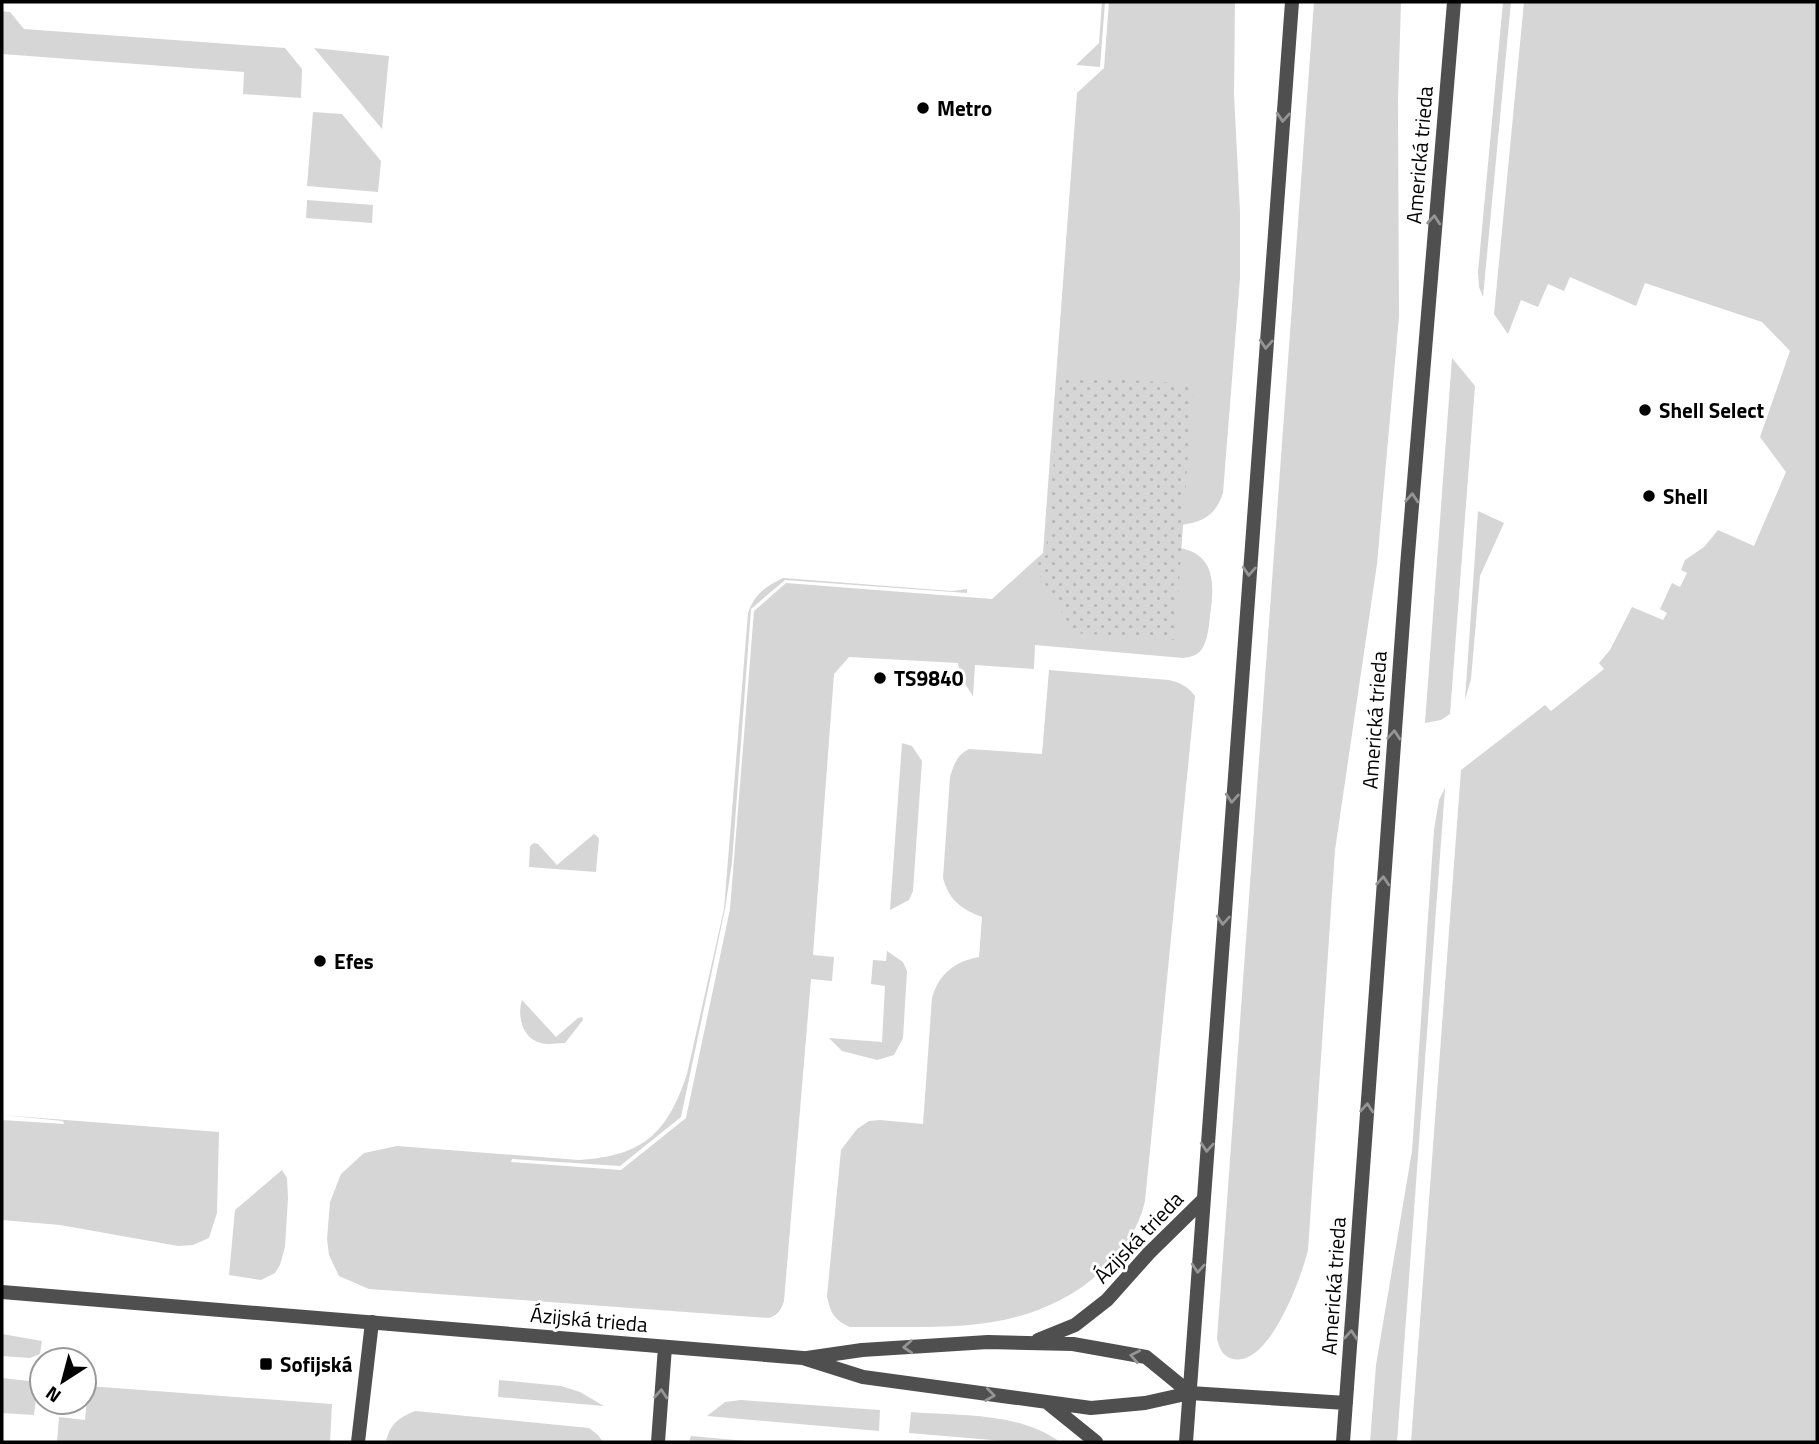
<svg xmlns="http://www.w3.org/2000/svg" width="1819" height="1444" font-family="'Titillium Web',sans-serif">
<defs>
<pattern id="park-dots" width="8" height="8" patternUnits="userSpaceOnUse" patternTransform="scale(1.75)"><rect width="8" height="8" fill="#d6d6d6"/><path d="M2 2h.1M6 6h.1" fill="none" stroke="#b6b6b6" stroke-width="1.8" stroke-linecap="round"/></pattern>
</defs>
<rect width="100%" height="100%" fill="#fff"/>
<!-- green -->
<path fill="#d6d6d6" d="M1102 2H1105L1100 67 1076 65 1099 43Z
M1109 2H1235L1234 94 1240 212V278L1223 493C1216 515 1203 522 1181 525L1180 548C1217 555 1214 587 1210 616 1209 626 1208 639 1202 649 1197 656 1190 657 1183 658L1035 645 1034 669 975 665 973 696 960 676 958 663 849 657 834 674 813 955 834 957 832 981 811 979 784 1301C781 1310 778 1315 769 1318L369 1289 339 1276 329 1255 327 1239 330 1202 341 1174 364 1153 397 1146 579 1160C643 1156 667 1134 687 1074L724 909 748 613C755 593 765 587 783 578L952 591 967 589V593L785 580 751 609 732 862 725 909 681 1117 620 1166 512 1159 511 1162 621 1170 686 1118 730 909 754 611 786 583 992 599 1043 553 1077 93 1104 68Z
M1314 2H1401L1398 101 1399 317 1377 564 1335 850 1308 1250C1302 1276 1269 1368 1233 1359 1222 1356 1220 1349 1217 1339Z
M1503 2H1511L1483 297 1479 287 1478 272Z
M1524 2H1817V1442H1411L1461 770 1545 705 1551 711 1604 669 1599 663 1610 650 1632 607 1663 620 1667 613 1660 609 1672 583 1680 587 1687 573 1681 570 1685 560 1704 547 1718 530 1754 546 1786 472 1760 437 1790 351 1762 322 1645 283 1636 306 1570 277 1564 291 1548 284 1538 307 1521 300 1508 334 1494 314Z
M2 11 10 12 24 29 285 48 302 69 301 98 243 94 244 72 2 54Z
M314 48 389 56 382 129Z
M313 112 342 114 381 161 378 192 307 186Z
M307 200 373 205 372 223 306 218Z
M1452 358 1475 386 1450 714 1441 720 1425 723Z
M1478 511 1504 523 1480 576 1471 679 1465 700Z
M1049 670 1169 680C1181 683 1187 686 1195 696L1145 1201C1139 1228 1124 1250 1104 1269 1031 1337 942 1326 850 1327 834 1320 830 1312 827 1296L841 1150 857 1129 869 1121 880 1120 923 1124 932 998C939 973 956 961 979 957L982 917C961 909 949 900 943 878L950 777C954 764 957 755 969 749L1042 754Z
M902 743 912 746 922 761 913 891 909 900 890 910Z
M1445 788 1397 1442H1370L1376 1365 1412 1151 1434 830 1439 800Z
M594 834 599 838 596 872 529 867 530 846 534 843 538 844 557 865Z
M887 951 903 962 907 971 903 1038 894 1055 877 1060 842 1051 829 1038 882 1042 885 986 871 984 873 960 886 961Z
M522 1000 556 1037 578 1018 582 1017 583 1020 565 1043C557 1043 548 1045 541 1043 522 1039 517 1015 522 1000Z
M2 1115 219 1132 217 1213 209 1238 193 1245 178 1246 60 1225 2 1220V1120L64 1124 63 1121Z
M282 1170 287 1178 288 1198 285 1247 280 1265 275 1273 261 1280 229 1275 235 1210Z
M2 1334 42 1341 40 1354 30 1358 2 1356Z
M2 1378 38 1382 34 1415 2 1413Z
M499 1380 561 1386 580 1392 604 1406 498 1397Z
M88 1386 332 1404 330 1442H57L59 1417 85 1420Z
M741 1400 880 1410 879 1431 707 1416 725 1402Z
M415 1411 589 1428 598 1435 603 1442H386C390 1424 398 1418 415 1411Z
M911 1412C960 1416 1019 1412 1060 1442H1016L909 1433Z
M691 1436 758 1442H689Z"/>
<!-- park -->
<path fill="url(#park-dots)" d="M1061 376 1193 384 1175 640 1074 633 1033 564 1046 552Z"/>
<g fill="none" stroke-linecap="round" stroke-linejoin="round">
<!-- minor -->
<path stroke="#4f4f4f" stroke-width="14" d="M358 1442 372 1322
M658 1442 665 1347"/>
<!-- tertiary -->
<path stroke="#4f4f4f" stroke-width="14" d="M2 1292 803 1358 863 1377 1091 1408 1145 1403 1190 1393 1346 1403
M1038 1340 1075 1325 1107 1300 1149 1253 1203 1200
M807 1358 862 1350 988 1342 1073 1344 1146 1357 1190 1393
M1049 1404 1096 1442
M1186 1442 1292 2
M1343 1442 1407 566 1454 2"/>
</g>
<!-- one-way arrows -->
<defs><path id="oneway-chevron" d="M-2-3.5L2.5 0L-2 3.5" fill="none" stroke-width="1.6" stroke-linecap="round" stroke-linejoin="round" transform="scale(1.75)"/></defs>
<g stroke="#959595">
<use href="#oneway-chevron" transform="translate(1283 117) rotate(94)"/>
<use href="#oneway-chevron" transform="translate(1434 220) rotate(-85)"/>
<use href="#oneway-chevron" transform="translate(1266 344) rotate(94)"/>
<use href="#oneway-chevron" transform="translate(1412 498) rotate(-86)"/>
<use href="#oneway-chevron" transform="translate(1249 571) rotate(94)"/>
<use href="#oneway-chevron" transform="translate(1394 735) rotate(-86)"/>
<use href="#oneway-chevron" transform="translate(1232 798) rotate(94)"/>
<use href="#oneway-chevron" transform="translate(1383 881) rotate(-86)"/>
<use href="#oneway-chevron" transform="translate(1223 920) rotate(94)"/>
<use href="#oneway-chevron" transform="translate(1367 1108) rotate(-86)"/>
<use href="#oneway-chevron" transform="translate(1207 1147) rotate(94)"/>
<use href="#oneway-chevron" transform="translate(1198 1268) rotate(94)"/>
<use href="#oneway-chevron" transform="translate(1351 1335) rotate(-86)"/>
<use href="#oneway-chevron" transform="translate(908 1347) rotate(177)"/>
<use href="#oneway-chevron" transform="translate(1135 1356) rotate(-169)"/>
<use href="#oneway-chevron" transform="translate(661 1394) rotate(-86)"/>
<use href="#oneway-chevron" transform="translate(990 1395) rotate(8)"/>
</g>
<!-- markers -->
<g fill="#000" stroke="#fff" stroke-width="2.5">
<circle cx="923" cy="108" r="7"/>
<circle cx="1645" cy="410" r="7"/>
<circle cx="1649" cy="496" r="7"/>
<circle cx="880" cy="678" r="7"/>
<circle cx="320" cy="961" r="7"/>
<rect x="259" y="1357" width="14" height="14" rx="3.5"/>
</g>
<g text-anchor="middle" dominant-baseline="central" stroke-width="6" stroke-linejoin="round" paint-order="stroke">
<!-- poi labels -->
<g font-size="21" font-weight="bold" fill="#000" stroke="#fff" text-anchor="start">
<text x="937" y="108">Metro</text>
<text x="1659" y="410">Shell Select</text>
<text x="1663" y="496">Shell</text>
<text x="894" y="678">TS9840</text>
<text x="334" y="961">Efes</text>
<text x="280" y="1364">Sofijská</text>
</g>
<!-- street labels -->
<g font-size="21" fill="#000" stroke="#fff">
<text transform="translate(1419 155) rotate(-85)">Americká trieda</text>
<text transform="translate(1374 720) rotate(-86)">Americká trieda</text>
<text transform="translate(1138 1237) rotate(-46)">Ázijská trieda</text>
<text transform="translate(1333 1286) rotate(-86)">Americká trieda</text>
<text transform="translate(589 1319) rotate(5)">Ázijská trieda</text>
</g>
</g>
<!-- border -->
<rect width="1819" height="1444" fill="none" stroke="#000000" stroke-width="7"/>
<!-- north arrow -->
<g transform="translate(63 1381) rotate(216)"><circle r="33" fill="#ffffff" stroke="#999999" stroke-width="2"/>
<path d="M0-5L12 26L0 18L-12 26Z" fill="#000000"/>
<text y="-10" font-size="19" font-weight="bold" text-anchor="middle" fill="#000000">N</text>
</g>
</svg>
